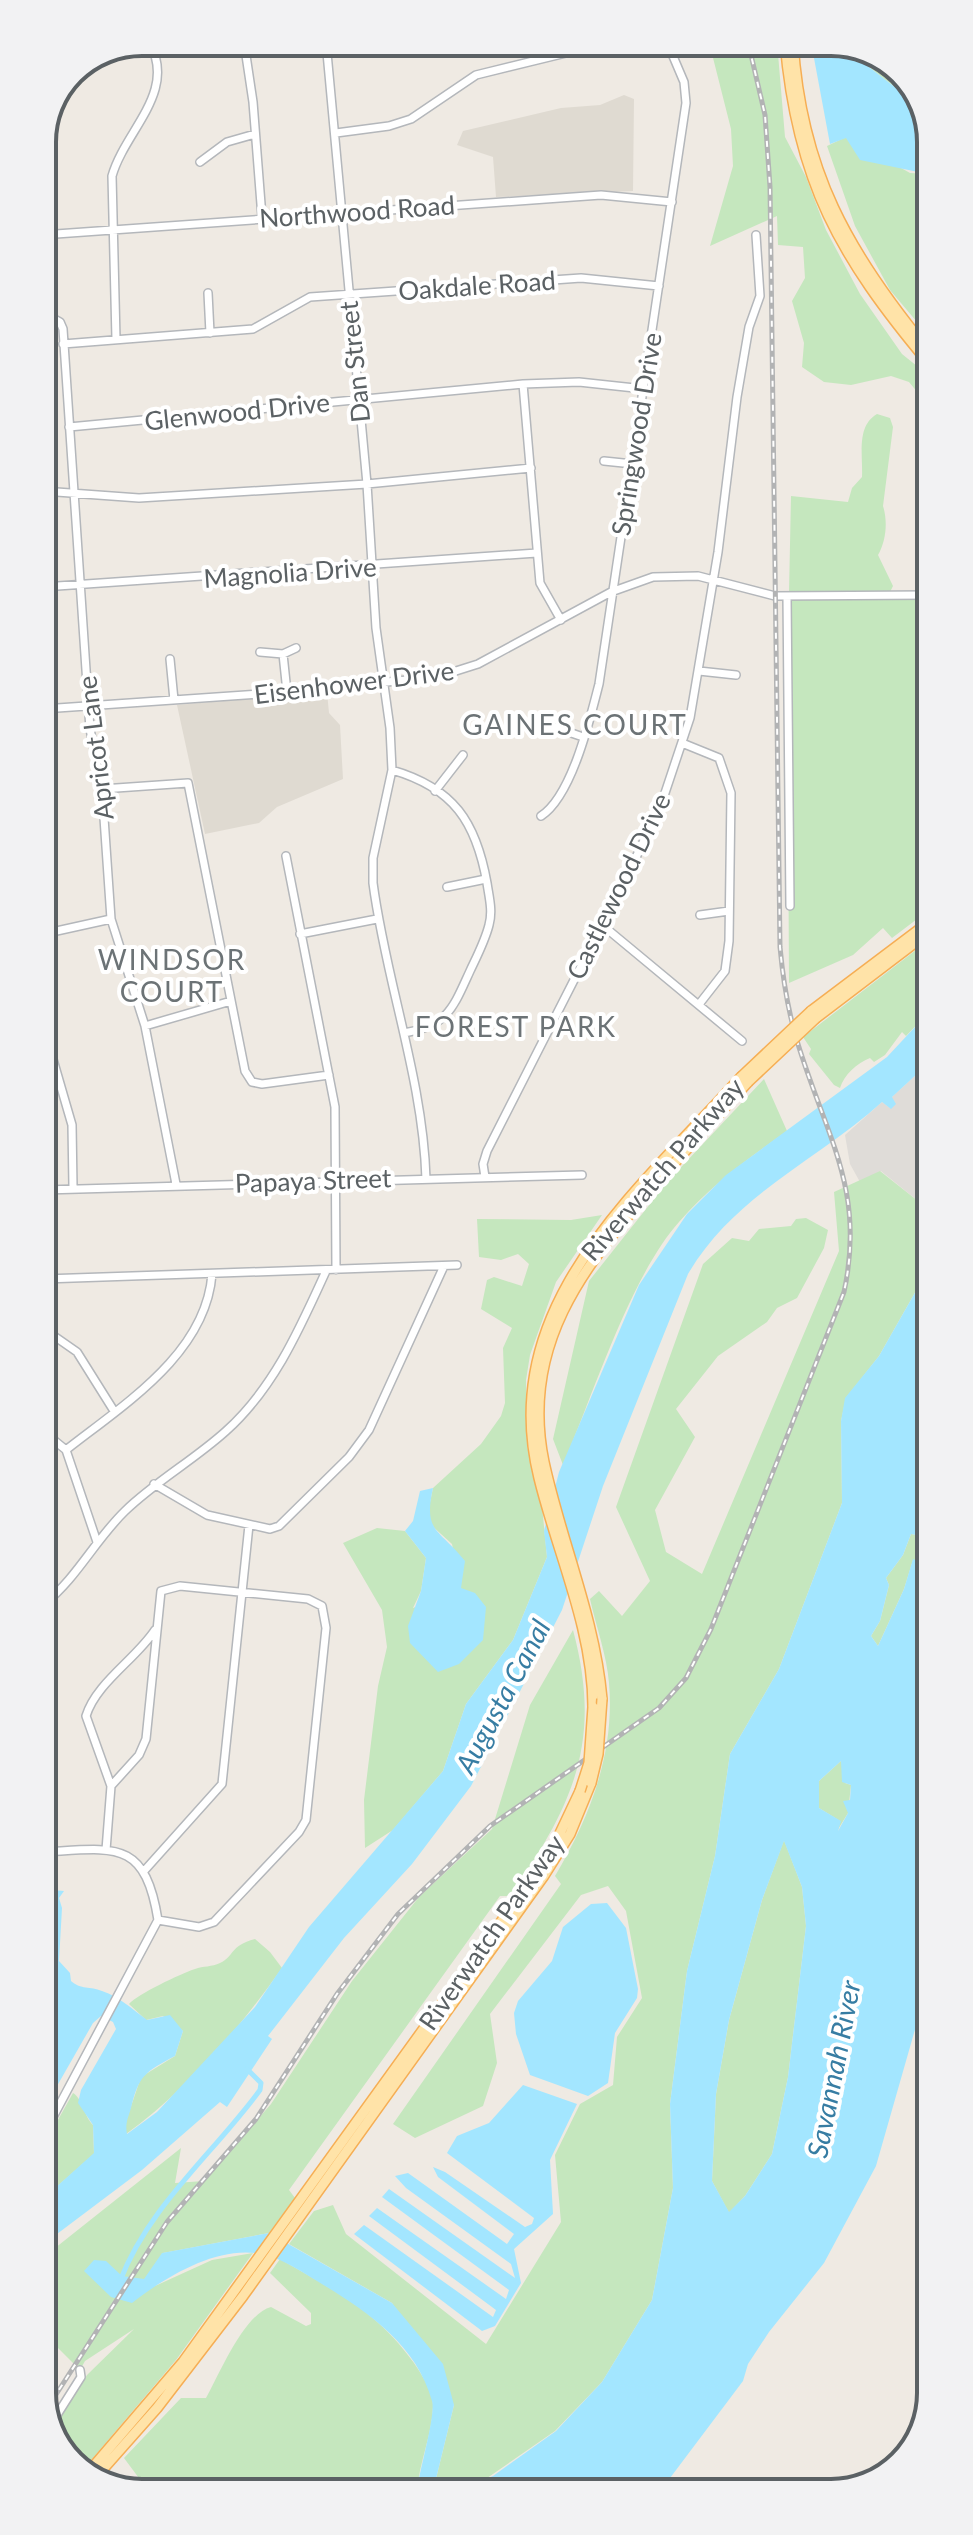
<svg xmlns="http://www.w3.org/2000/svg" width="973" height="2535" font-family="Lato,sans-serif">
<rect width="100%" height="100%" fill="#efeae3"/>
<!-- industrial -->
<path fill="#dfdcd8" d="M929 1072V1135L927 1145 918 1142V1146L926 1169 920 1186 923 1205 881 1171 860 1182 850 1164 845 1135 882 1102 890 1108 892 1097 917 1074 921 1078Z"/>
<!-- education -->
<path fill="#dfdad1" d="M624 95 634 99 633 191 496 197 493 157 457 145 463 131 561 108 600 105Z
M327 692 329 713 340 725 343 779 277 807 259 823 205 834 177 705Z"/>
<!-- green -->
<path fill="#c5e7be" d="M709 42H777L785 137 806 177 826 230 860 294 902 354 928 375V405L909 382 891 376 851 385 824 382 802 367 804 343 792 301 805 278 803 247 778 245 777 216 710 246 733 166 731 129Z
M847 46 897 67 923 109 847 50Z
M846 137 910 173 928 174V335L890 290 855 226 827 146Z
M877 414 890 418 893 427 883 506C888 522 886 541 878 555L893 586 890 592 789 593 791 496 848 502 852 488 862 477C863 455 856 426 877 414Z
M928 592 929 910 892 938 883 928 853 955 789 983 787 596Z
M929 940V1012L906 1036 902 1032 885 1055 874 1062 870 1058C857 1063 844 1075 840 1088L834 1085 809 1054 811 1049 803 1037Z
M764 1079 787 1131C748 1159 711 1185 679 1222 630 1277 593 1395 563 1465L553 1439 589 1281 669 1180Z
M880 1171 923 1205 929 1222V1255L925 1275 879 1356 846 1398 841 1421 842 1503 779 1669 730 1754 715 1856 687 1971 670 2104 673 2188 652 2300 602 2382 555 2431 477 2485 459 2491H433L454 2405 392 2303 289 2244 314 2211 333 2205 346 2234 486 2344 561 2222 555 2155 580 2104 613 2085 617 2037 642 1998 626 1911 608 1886 581 1895 490 2014 497 2063 483 2106 415 2138 393 2124 561 1884 555 1876C590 1817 615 1753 609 1683 607 1656 596 1626 590 1599L599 1591 622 1616 650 1581 616 1507 703 1264 732 1238 749 1241 759 1229 791 1226 796 1219 806 1218 828 1230 824 1248 797 1298 777 1308 767 1322 718 1356 676 1409 695 1437 655 1510 666 1552 702 1574 839 1251 834 1192Z
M602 1215 556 1282 530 1355 526 1380 527 1446 542 1506 547 1557 513 1640 466 1704 443 1771 393 1830 365 1848 364 1800 378 1686 387 1647 382 1610 343 1543 377 1528 405 1531 426 1558 421 1591 413 1608 461 1588 452 1544 430 1524 428 1512 433 1488 481 1444 501 1416 505 1403 503 1348 512 1328 481 1309 487 1280 494 1277 522 1286 529 1264 518 1254 501 1260 479 1257 477 1219 571 1220Z
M911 1534 922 1536 918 1553 924 1557 922 1563 913 1560 904 1589 878 1646 871 1636 880 1621 889 1585 886 1578 903 1555Z
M930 1621V1665L915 1660Z
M573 1630C603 1742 573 1805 510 1896H500L289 2190 295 2198 269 2233 163 2253 155 2286 212 2260 253 2253 176 2360 81 2472 52 2429 87 2375 134 2329 85 2361 80 2370 45 2335V2256L181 2148 175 2183 204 2181 271 2104 352 1981 419 1897 492 1829 530 1705Z
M842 1760 845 1783 851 1785 848 1813 837 1831 840 1821 819 1808V1781Z
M784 1840 802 1887 806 1926 788 2077 772 2154 745 2196 729 2213 712 2181 716 2094 729 2020 762 1900Z
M255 1939 270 1952 282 1968C239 2029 186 2091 126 2134L125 2124 141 2077 175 2056 183 2031 163 2016 146 2020 129 2004C138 1994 180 1974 195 1969 203 1966 212 1967 220 1963 235 1956 229 1946 255 1939Z
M73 2093C82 2098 84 2116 93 2125L94 2154 45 2197V2143Z
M280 2259C336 2292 375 2309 414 2363 422 2375 434 2393 433 2407 432 2435 419 2463 417 2491L150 2493 124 2458 181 2398H206C220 2373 244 2314 271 2307L306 2326 311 2324V2313L270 2273Z"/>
<!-- water -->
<path fill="#a3e6ff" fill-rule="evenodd" d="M811 42 847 46V50L923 109 927 116 928 174 860 160 846 138 830 144Z
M929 1012V1072L921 1078 917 1074 892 1097 896 1104 891 1109 882 1102C817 1161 735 1194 688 1274L603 1486 562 1610 471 1786 412 1864 344 1938 268 2036 272 2039 227 2107 220 2102 142 2170 45 2243V2197L94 2153 93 2125 78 2103 81 2090 116 2029 113 2022 101 2016 93 2023 45 2107V1897L53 1890 64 1891 59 1898 62 1908 59 1961 70 1973 71 1981C81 1990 90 1986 102 1991 120 1997 132 2009 147 2020L170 2015 183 2031 175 2056C145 2072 139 2075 131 2108 128 2118 125 2124 127 2134L157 2112 255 2007 309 1927 443 1771 466 1704 513 1640 547 1557 544 1531 559 1472 639 1285 687 1214 726 1175 887 1057Z
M929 1135V1222L920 1185 926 1169 917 1142 921 1138 927 1144Z
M929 1255 930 1621 915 1660 930 1665V1977L876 2166 824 2263 769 2332 748 2364 743 2381 661 2490 459 2491 493 2476 556 2431 602 2382 652 2300 673 2188 670 2104 687 1971 715 1856 730 1754 779 1669 842 1503 841 1421 845 1398 879 1356 925 1275ZM911 1534 921 1536 918 1553 924 1558 922 1563 913 1559 904 1589 878 1646 871 1636 880 1621 889 1585 886 1578 903 1555ZM841 1761 842 1782 851 1785 850 1800 843 1801 848 1813 838 1831 841 1821 819 1808V1781ZM784 1841 802 1887 806 1926 788 2077 772 2154 745 2196 729 2212 712 2181 716 2094 729 2020 762 1900Z
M433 1488C423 1533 439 1528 465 1561L461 1588 475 1593 486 1607 483 1640 459 1664 438 1672 410 1643 408 1626 421 1591 426 1558 405 1531 413 1521 420 1491Z
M607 1903 626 1928 638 1989 637 1998 615 2033 608 2083 588 2096 530 2075 516 2034 514 2013 518 2001 552 1961 563 1927 591 1904Z
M523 2085 577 2104 550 2160 553 2214 514 2249 521 2283 495 2326 482 2331 354 2234 364 2225 493 2317 496 2310 369 2216 377 2208 506 2299 509 2290 382 2197 389 2189 515 2278 511 2264 406 2188 395 2176 408 2173 507 2244 514 2234 438 2177 433 2167 445 2172 525 2227 532 2224 534 2218 447 2153 457 2136 489 2123Z
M269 2233 392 2303 443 2364 454 2405 433 2491H417C419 2471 436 2415 432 2401 416 2343 365 2310 317 2281 297 2269 279 2256 255 2253 213 2248 164 2278 132 2303L111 2297 84 2271 94 2260 106 2261 122 2276 144 2279 162 2253Z"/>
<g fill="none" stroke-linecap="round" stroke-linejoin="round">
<!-- canal -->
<path stroke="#a3e6ff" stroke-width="5" d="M120 2281C149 2206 213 2154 260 2090L261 2083 247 2069"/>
<defs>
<path id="minor" d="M244 42 253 102 262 217
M326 42 367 484 376 628 390 728 392 770 373 858V883C386 982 423 1079 426 1179
M336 133 389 126 411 119 476 75 611 42
M200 162 227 142 255 134
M42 235 601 195 672 202
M208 293 210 333
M42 312 60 322 63 329 90 729 102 789 111 919 145 1026 176 1184
M116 339 112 176C125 130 178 92 149 42
M63 344 253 329 310 297 581 278 659 286
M523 384 540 583 561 620
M69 427 523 384 579 382 644 389
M604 461 633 464
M43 491 139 498 367 484 531 468
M43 587 537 553
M787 596 790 906
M260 652 283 654 296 648
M283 654 287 692
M170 659 174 700
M699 671 736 675
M43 709 287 692 437 677 478 664 611 592 653 577 698 576 775 596 928 595
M528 725 554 727 583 737
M682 743 719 758 731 793 729 941 725 971 700 1003
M392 770C454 788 476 822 487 883 489 897 493 911 489 925 485 941 477 956 470 971 453 1008 448 1026 404 1033
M102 789 188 783 245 1071 252 1082 262 1084 329 1075
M435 791 463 755
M541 816C572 796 590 719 599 684L686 103 684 82 667 42
M286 856 335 1107 336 1270
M447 887 486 879
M700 915 729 911
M601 924 742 1041
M43 934 111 919
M300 934 377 919
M43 1025 72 1125 73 1187
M145 1026 231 1001
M485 1177 483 1164 487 1151 631 868 662 802 690 718 718 552 737 397 749 327 760 296 756 235
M44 1190 582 1175
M44 1279 457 1265
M44 1329 77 1352 114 1411
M44 1432 66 1450
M66 1450C123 1405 206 1354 212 1274
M66 1450 97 1542
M154 1484 207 1515 270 1529 279 1526 349 1457 369 1430 444 1266
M44 1604C77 1578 95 1540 125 1511 156 1481 194 1460 226 1431 274 1388 300 1328 326 1271
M111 1786 86 1716C96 1683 136 1659 155 1630
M106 1850 111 1786 139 1755 146 1739 161 1591 180 1586 308 1599 322 1606 326 1628 306 1820 299 1832 214 1922 199 1927 158 1920
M45 1852C115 1848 145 1839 158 1920L45 2132
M144 1871 222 1784 249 1525
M50 2426 81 2377 80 2370"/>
<path id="major" d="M785 42C797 181 840 257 928 362
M793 42C801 170 848 253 928 350
M811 1011 929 922
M816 1018 929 932
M602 1699C595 1618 561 1541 544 1462 520 1347 582 1267 654 1186 685 1151 716 1117 748 1082
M593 1707C593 1629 557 1552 539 1478 496 1305 638 1191 741 1077
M87 2474 183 2362 537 1872 554 1846 580 1791
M95 2478 157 2408 243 2296 543 1877 570 1834 591 1783"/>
</defs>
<!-- minor casing -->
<use href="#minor" stroke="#b4b7bb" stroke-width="10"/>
<!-- major casing -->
<use href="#major" stroke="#f6ae54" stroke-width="12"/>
<!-- minor -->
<use href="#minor" stroke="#fff" stroke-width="7"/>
<!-- major -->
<use href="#major" stroke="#ffe3a8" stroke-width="9"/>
<defs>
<path id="rail" d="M46 2410 167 2222 256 2119 337 1994 398 1914 490 1826 659 1708 686 1678 711 1629 844 1292C866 1190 826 1136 798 1044 788 1012 783 980 780 947L770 187 765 115 748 42"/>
</defs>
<!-- rail casing -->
<use href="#rail" stroke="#b2b3b4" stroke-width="5"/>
<!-- rail -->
<use href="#rail" stroke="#fff" stroke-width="2" stroke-dasharray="6" stroke-linecap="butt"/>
<defs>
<path id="major-bridge" d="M741 1077 811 1011
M748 1082 816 1018
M591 1783 598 1754 602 1699
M580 1791 589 1763 593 1707"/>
</defs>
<!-- major-bridge casing -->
<use href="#major-bridge" stroke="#f6ae54" stroke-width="12" stroke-linecap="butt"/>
<!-- major-bridge -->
<use href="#major-bridge" stroke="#ffe3a8" stroke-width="9"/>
</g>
<g text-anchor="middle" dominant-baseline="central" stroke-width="8" stroke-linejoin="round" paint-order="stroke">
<!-- street labels -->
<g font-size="26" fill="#5b6164" stroke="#fff">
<text transform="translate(357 211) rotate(-4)">Northwood Road</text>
<text transform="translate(477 285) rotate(-4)">Oakdale Road</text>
<text transform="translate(354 362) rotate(-96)">Dan Street</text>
<text transform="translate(237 411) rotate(-6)">Glenwood Drive</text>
<text transform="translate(636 434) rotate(-81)">Springwood Drive</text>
<text transform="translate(290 572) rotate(-4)">Magnolia Drive</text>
<text transform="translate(354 682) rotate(-7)">Eisenhower Drive</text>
<text transform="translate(95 748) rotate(-97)">Apricot Lane</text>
<text transform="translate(618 886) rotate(-64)">Castlewood Drive</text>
<text transform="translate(662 1169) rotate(-49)">Riverwatch Parkway</text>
<text transform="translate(313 1180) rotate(-2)">Papaya Street</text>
<text transform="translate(491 1932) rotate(-55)">Riverwatch Parkway</text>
</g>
<!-- neighbourhood labels -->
<g font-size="28" letter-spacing="2" fill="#6c7376" stroke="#fff">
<text x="575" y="724">GAINES COURT</text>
<text x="172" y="959">WINDSOR<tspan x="172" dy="32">COURT</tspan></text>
<text x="516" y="1026">FOREST PARK</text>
</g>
<!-- water labels -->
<g font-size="28" font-style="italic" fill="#377da3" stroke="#fff">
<text transform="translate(502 1696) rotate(-62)">Augusta Canal</text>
<text transform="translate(833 2069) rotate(-79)">Savannah River</text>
</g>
</g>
<!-- crop -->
<path d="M0 0H973V2535H0ZM142 56H831A86 86 0 0 1 917 142V2393A86 86 0 0 1 831 2479H142A86 86 0 0 1 56 2393V142A86 86 0 0 1 142 56Z" fill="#f2f2f3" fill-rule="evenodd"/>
<path fill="none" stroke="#5b6164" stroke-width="4" d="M142 56H831A86 86 0 0 1 917 142V2393A86 86 0 0 1 831 2479H142A86 86 0 0 1 56 2393V142A86 86 0 0 1 142 56Z"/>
</svg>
